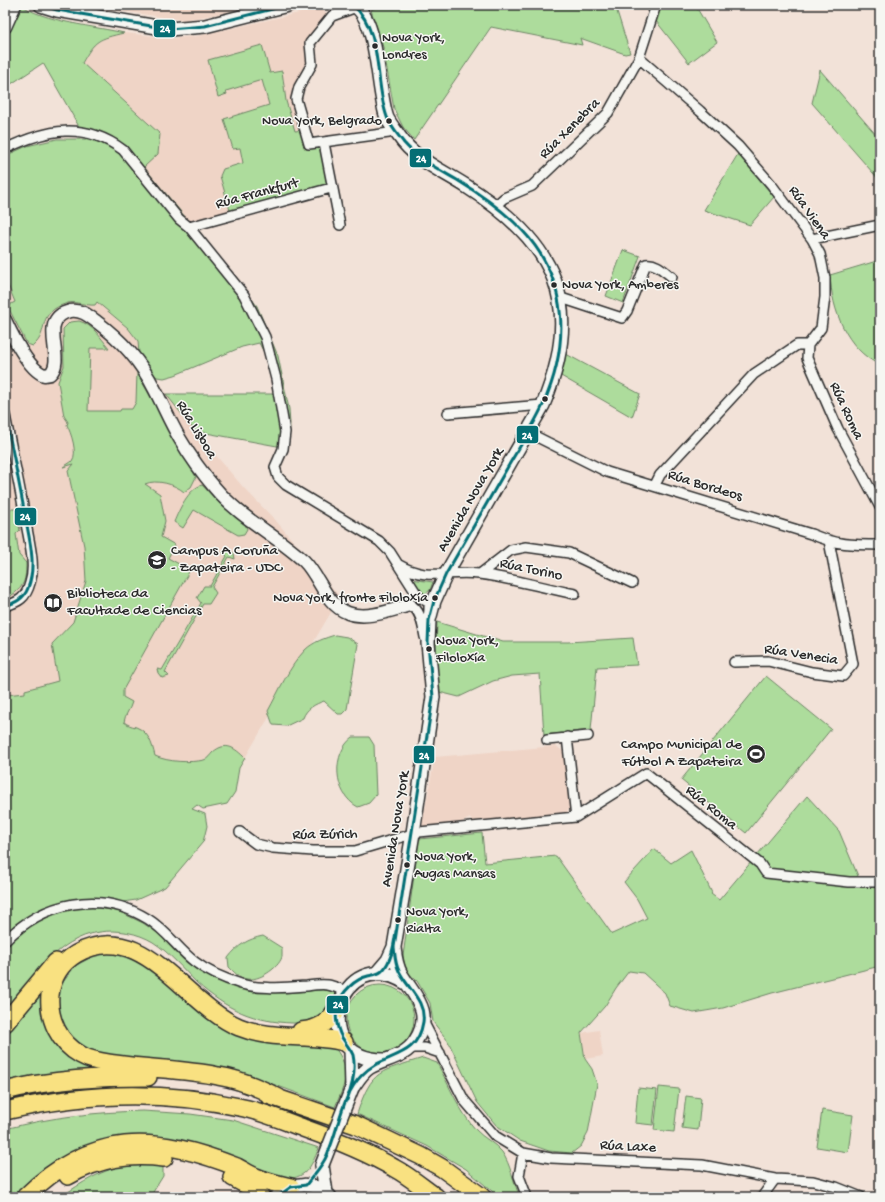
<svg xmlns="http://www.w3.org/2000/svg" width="885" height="1202" font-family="'Gochi Hand',sans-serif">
<rect width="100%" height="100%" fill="#f2e2d8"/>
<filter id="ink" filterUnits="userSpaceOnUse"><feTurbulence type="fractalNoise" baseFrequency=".025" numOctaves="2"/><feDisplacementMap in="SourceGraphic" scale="8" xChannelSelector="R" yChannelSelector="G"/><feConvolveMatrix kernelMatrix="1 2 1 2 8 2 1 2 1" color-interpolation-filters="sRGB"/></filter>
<g filter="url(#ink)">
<!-- built -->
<path fill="#efd4c6" d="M78 5H235L236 11 184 20Z
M321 8 327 15 313 38 311 63 294 98 328 184 190 223 143 166 160 134 82 63 92 45 107 37 124 33 174 38 197 36Z
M5 278 15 302H97L128 328 138 341 139 354 147 368 157 377 166 394 195 431 243 487 277 522 340 597 239 768 5 871Z
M556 746 564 752 571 806 567 812 475 823 470 818 460 823 426 827 422 825 435 757Z
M599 1030 603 1056 585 1059 581 1033Z"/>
<!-- green -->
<path fill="#addc9c" stroke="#6c8464" d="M6 5H22C40 21 99 27 124 33 98 39 95 40 82 63L160 134 158 154 144 167 246 291 257 306 278 356 289 409 290 424 288 448 195 431 166 394H273L269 362 259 343 242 347 175 375 164 378 157 377 147 368 139 354 138 341 128 328 97 302 95 305C87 306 75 301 68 303 34 313 51 331 33 346L27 344 9 309 11 304 15 302 5 278V156L27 146 57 139H86L43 63 5 88Z
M380 5H615L630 53 625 54 580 38 582 45 491 27 414 140 403 127 394 109 383 47 371 10Z
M660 5H695L717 42 689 63 656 21Z
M262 45 270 73 282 71 286 101 295 131 303 130 308 146H320L328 184 325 187 231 214 220 176 223 169 243 163 240 148 233 149 224 119 269 105 262 80 226 91 227 94 218 97 208 60Z
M820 70 878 137 880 135V181L812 103Z
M738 154 774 197 750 225 704 210Z
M623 250 640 256 623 303 606 296Z
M880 260V365C846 349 832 310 830 275Z
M79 321C93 325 100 337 109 348H90L88 411H120L121 409H132L136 402 137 373 196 477 191 487 184 492C175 484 156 479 145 484L160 494 165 521 161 537 175 545 168 558 190 570 123 690V697L132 702C130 710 125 714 124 722 128 725 131 726 136 727 149 732 152 744 155 756 168 762 190 763 204 760 208 759 210 755 213 752 226 741 235 748 245 758L239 768 235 792 227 804 203 809 197 805 192 809 205 814 207 826 203 842 165 887 136 900 90 907 118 911 143 923 172 943 194 968 215 980 250 991 285 993 330 989 337 995C328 1016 317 1024 293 1023 254 1022 226 1009 197 983 183 969 170 953 153 942 138 933 118 929 100 932 56 938 31 981 5 1012V695L25 693V690L58 681 52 644 73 622 86 581 84 546 68 471 74 464 63 467C66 465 70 463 72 461 78 453 71 433 67 425L68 422 64 416 58 382 64 366 63 329 70 322Z
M566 354 640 394 632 417 561 376Z
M202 485 222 506 245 524 247 529 244 534 238 535 194 510 183 528 174 522C179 510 188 489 202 485Z
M5 509H15L20 530 16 534 19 555 26 563C26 584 23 588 5 600Z
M227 550 234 553 235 559 229 557 212 587 216 593 209 604H203L165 672 169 676 162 678 158 673 157 669 162 670 201 603 197 598 204 586H210L227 556 222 552Z
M411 579 433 582 430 590 424 595 421 594Z
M437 622 503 642H568L633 638 637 665 597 667 591 730 544 735 540 674 512 676 493 681 459 697 439 692 436 651Z
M335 635 347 637 358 644 347 709 342 714H338L324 701C315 704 306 709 303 718L286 726 273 725 268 711C279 691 289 667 305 650 313 642 325 638 335 635Z
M766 676 831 729 746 833 681 780Z
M353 737H369L374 745 376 795 369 803 358 807C333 794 331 753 353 737Z
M807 796 839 831 858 876 857 879 880 881V966L772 993 723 1008 694 1013 670 1006 665 993 643 973 629 971 616 988 605 1006 581 1033 585 1059 592 1069 597 1084 588 1133 581 1146 572 1153 549 1151 520 1141 496 1125 477 1102 448 1041 433 1022 430 1003 417 981 406 971 403 956 419 839 482 833 485 863 556 856 612 934 647 918 637 899 624 882 654 849 671 863 691 850 712 893 711 894 719 900Z
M263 936 282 948C282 951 282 955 282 957 278 969 258 981 247 979 239 978 234 972 229 967L228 958C238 945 248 939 263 936Z
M116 953 136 958 214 1022 335 1048C352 1070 345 1084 335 1107L248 1075 117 1060 89 1050 71 1037 61 1021 57 1005 61 985 75 966 97 954Z
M48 977 46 1022 105 1069 33 1075 5 1081V1030Z
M346 1019a34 34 0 1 1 68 0a34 34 0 1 1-68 0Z
M423 1058 437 1063C449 1085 459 1111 476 1130 483 1138 495 1143 502 1152 511 1165 513 1182 520 1197H499L466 1169 427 1146 357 1114C372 1068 380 1072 423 1058Z
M659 1087 679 1089 674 1132 654 1130Z
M638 1088 657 1090 653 1125 635 1123Z
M686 1096 701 1098 698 1130 682 1128Z
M822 1110 853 1115 848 1152 817 1147Z
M143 1111 190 1114 233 1120 319 1148C310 1169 306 1179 281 1179L206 1149 33 1181 16 1197H5V1129C51 1117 96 1112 143 1111Z
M128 1164 163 1165V1176L150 1197H61C82 1182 102 1170 128 1164Z"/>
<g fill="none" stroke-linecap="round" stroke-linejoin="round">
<defs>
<path id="minor" d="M359 6 332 16 310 43 312 64 299 87 296 99 309 144 389 133 394 129
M639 58 700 111 738 146 771 184 812 239 820 254 825 278V297L821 328 808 345 807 358 838 429 880 507
M324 143 340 225
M5 149C46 129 84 121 123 150L179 219 189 227 244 295 265 337 276 379 285 432 283 449 275 467 278 477 286 485 379 541 390 552 418 596 429 603V611
M495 206 504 198 532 186 608 113 639 58 656 5
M189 227 331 188
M812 239 880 225
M561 298 622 318 627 311 646 264C656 262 665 272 672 277
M448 413 543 405
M5 415C12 451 20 487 26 523 29 542 36 565 30 583 26 598 19 602 5 606
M529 433 607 472 811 534C837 545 852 545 880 545
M655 485 660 475 754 374 797 345H808
M399 565C428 582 447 570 479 574 511 578 544 588 575 594
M480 574 511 550 526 547 569 553 632 583
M410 605C421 609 423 627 425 637
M734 662 768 661 812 672 843 676 853 664 829 541
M567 737 576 817
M547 740 588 736
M240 832 256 844 273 848 313 851H355L419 832 576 817 646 773 760 864 766 873 849 882H880
M5 941C43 902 100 889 148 919 166 930 178 949 195 962 208 972 225 979 241 984 263 990 285 987 307 986 314 985 322 984 328 985 334 986 340 989 346 991
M423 1021 464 1100 495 1136 523 1153 551 1158 702 1165 775 1179 813 1181 836 1187 861 1197
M410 1048H425L440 1053
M523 1153 519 1176 527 1197
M762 1197 775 1179"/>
<path id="tertiary" d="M5 27 15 5
M5 320C12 335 28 369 44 375L50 374C67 359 36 319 70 311 81 309 89 316 97 322 120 339 141 362 154 388 163 405 170 422 180 439 190 456 202 473 215 488 240 518 276 535 304 561 320 577 325 604 348 613 367 620 392 610 410 605"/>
<path id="secondary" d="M41 5 57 10 169 29 205 26 288 5
M353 5C379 17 377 92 387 118 390 124 395 130 399 136 415 160 443 171 466 186 556 243 585 304 543 405L446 574 434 601 429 620 428 643 433 697 413 833 394 947 388 960 376 974
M351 1050 352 1088
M384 1060C303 1060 339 940 406 983
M352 1088C357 1081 362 1072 370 1067 386 1058 405 1058 416 1040 434 1011 414 996 401 974 396 966 395 957 394 948
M322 1165 326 1193
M277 1197C293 1182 314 1181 330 1197"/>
<path id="motorway" d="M5 1023 56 962
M301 1031C319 1029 329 1023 337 1008
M5 1091C52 1079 100 1077 148 1077
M268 1095 356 1125 421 1156 442 1168 482 1197
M279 1098C260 1088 239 1079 218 1076 184 1069 149 1069 115 1064 103 1062 91 1061 81 1055 59 1043 48 1019 50 995 52 978 61 963 76 954 142 916 184 1004 239 1027 273 1041 309 1033 344 1042
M5 1111C82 1093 161 1090 239 1107 261 1111 282 1120 303 1128 334 1139 365 1151 394 1168 409 1176 422 1187 436 1197
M68 1176C99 1158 129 1154 164 1158
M232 1177 250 1187 261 1197
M25 1197C92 1131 154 1134 237 1167 243 1170 249 1174 256 1177 267 1182 279 1184 291 1187"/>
</defs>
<!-- minor casing -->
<use href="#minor" stroke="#2b2b2b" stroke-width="12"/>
<!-- tertiary casing -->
<use href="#tertiary" stroke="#2b2b2b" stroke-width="15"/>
<!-- secondary casing -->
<use href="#secondary" stroke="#2b2b2b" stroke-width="16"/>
<!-- motorway casing -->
<use href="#motorway" stroke="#2b2b2b" stroke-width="20"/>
<!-- minor -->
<use href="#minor" stroke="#f6f6f2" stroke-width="9"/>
<!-- tertiary -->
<use href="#tertiary" stroke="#f6f6f2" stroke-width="12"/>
<!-- secondary -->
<use href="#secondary" stroke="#f6f6f2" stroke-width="13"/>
<!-- motorway -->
<use href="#motorway" stroke="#f9e181" stroke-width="17"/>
<defs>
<path id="secondary-bridge" d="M322 1165 352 1088"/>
</defs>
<!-- secondary-bridge casing -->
<use href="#secondary-bridge" stroke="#2b2b2b" stroke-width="16" stroke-linecap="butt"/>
<!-- secondary-bridge -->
<use href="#secondary-bridge" stroke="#f6f6f2" stroke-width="13"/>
<defs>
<path id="bus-1" d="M41 5 57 10 169 29 205 26 288 5
M5 415C12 448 19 482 25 515 29 538 37 565 28 588 24 599 15 603 5 606
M347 1100C352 1087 356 1069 353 1055 351 1050 348 1047 345 1042 337 1032 334 1016 338 1004 342 992 355 979 368 976 373 975 377 975 382 971 392 961 394 944 396 931
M277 1197 291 1187 306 1185C313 1175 322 1167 327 1155 339 1129 341 1096 362 1075 383 1052 417 1061 423 1022 426 1001 407 988 399 971 395 963 395 955 394 947L433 697 428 643 429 620 434 601 446 574C466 539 486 505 506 470 518 449 533 427 543 405 570 344 569 280 522 230 503 210 480 194 457 180 438 169 418 159 404 143 398 135 390 126 387 117 374 82 384 32 353 5"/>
</defs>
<!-- bus-1 casing -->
<use href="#bus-1" stroke="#f6f6f2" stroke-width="6"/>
<!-- bus-1 -->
<use href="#bus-1" stroke="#056e74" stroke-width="3"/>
</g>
</g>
<!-- icons -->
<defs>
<symbol id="university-disc" viewBox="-11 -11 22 22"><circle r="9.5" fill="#2b2b2b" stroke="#f6f6f2"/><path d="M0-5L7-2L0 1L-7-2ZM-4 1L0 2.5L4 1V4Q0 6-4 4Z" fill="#fff"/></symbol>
<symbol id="library-disc" viewBox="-11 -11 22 22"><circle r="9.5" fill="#2b2b2b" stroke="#f6f6f2"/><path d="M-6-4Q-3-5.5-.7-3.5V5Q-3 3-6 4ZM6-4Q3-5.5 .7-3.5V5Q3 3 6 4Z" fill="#fff"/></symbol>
<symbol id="stadium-disc" viewBox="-11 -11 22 22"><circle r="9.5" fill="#2b2b2b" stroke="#f6f6f2"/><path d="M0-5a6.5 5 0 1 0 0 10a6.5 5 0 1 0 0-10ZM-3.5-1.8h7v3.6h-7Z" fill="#fff"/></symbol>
</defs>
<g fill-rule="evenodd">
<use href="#university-disc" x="146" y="549" width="22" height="22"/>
<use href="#library-disc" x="42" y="592" width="22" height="22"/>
<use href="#stadium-disc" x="745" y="743" width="22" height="22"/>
</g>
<!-- markers -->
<g fill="#2b2b2b" stroke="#f6f6f2" stroke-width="1.5">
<circle cx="375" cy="46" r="3.5"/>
<circle cx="389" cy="121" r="3.5"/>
<circle cx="554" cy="285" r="3.5"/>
<circle cx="545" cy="399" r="3.5"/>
<circle cx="435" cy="598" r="3.5"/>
<circle cx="429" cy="649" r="3.5"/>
<circle cx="407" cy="865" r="3.5"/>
<circle cx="398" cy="920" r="3.5"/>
</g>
<g text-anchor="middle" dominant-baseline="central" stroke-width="3" stroke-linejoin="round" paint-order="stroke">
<!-- bus labels -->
<g font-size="14" fill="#2b2b2b" stroke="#f6f6f2" text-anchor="start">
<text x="382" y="38">Nova York,<tspan x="382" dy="17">Londres</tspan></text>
<text x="382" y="121" text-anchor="end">Nova York, Belgrado</text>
<text x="562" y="285">Nova York, Amberes</text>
<text x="428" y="598" text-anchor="end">Nova York, fronte Filoloxía</text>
<text x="436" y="641">Nova York,<tspan x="436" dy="17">Filoloxía</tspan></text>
<text x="414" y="857">Nova York,<tspan x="414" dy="17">Augas Mansas</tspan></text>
<text x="406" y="912">Nova York,<tspan x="406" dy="17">Rialta</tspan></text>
</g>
<!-- street labels -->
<g font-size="15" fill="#2b2b2b" stroke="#f6f6f2">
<text transform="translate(570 129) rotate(-45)">Rúa Xenebra</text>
<text transform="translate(257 194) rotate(-15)">Rúa Frankfurt</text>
<text transform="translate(809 213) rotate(55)">Rúa Viena</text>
<text transform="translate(846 411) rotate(65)">Rúa Roma</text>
<text transform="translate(196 430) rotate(59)">Rúa Lisboa</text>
<text transform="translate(705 486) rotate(17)">Rúa Bordeos</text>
<text transform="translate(471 500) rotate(-60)">Avenida Nova York</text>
<text transform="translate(531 570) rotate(12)">Rúa Torino</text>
<text transform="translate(801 655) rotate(9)">Rúa Venecia</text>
<text transform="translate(711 808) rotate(39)">Rúa Roma</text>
<text transform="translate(396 829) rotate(-81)">Avenida Nova York</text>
<text transform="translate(325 835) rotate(-1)">Rúa Zúrich</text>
<text transform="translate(628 1147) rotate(3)">Rúa Laxe</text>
</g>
<!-- poi labels -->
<g font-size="15" fill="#2b2b2b" stroke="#f6f6f2" text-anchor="start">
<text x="171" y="551">Campus A Coruña<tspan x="171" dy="17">- Zapateira - UDC</tspan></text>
<text x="67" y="594">Biblioteca da<tspan x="67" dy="17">Facultade de Ciencias</tspan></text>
<text x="742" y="745" text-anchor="end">Campo Municipal de<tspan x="742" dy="17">Fútbol A Zapateira</tspan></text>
</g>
</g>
<g stroke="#f6f6f2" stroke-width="1.5">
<rect x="153" y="19" width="23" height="19" rx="4" fill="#056e74"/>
<rect x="409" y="148" width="23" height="20" rx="4" fill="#056e74"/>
<rect x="516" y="425" width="23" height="19" rx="4" fill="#056e74"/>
<rect x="14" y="507" width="23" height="19" rx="4" fill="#056e74"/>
<rect x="413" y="745" width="22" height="19" rx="4" fill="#056e74"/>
<rect x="326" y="995" width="23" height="19" rx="4" fill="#056e74"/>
</g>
<g font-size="11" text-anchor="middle" font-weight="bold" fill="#fff">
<text x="165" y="32">24</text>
<text x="421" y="162">24</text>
<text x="527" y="439">24</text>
<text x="25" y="520">24</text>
<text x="424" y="759">24</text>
<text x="338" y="1008">24</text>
</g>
<!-- margin -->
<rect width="885" height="1202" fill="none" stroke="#f6f6f2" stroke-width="20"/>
<rect x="10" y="10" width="865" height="1182" fill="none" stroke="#2b2b2b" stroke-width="1.5" filter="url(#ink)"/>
</svg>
